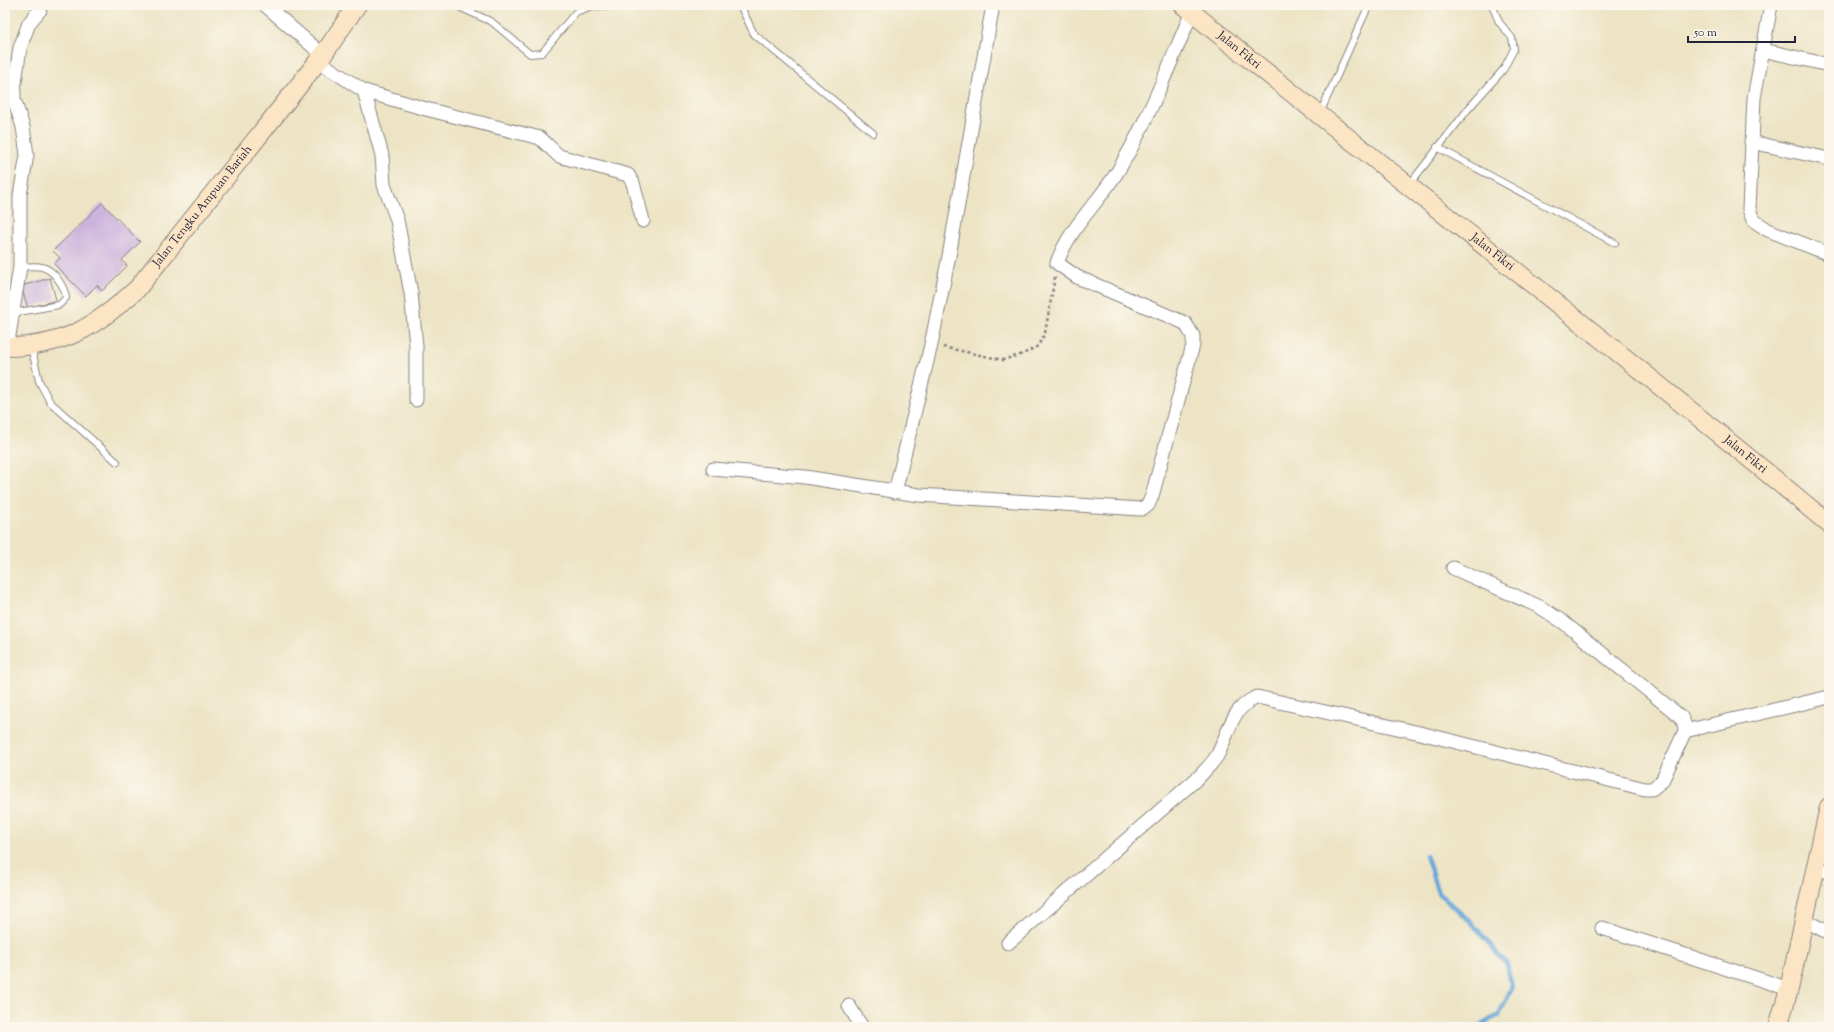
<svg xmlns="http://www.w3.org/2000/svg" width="1834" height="1032" font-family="'Sorts Mill Goudy',serif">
<rect width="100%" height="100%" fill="#fbf7ec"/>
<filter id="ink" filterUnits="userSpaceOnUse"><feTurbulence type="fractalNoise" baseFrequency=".025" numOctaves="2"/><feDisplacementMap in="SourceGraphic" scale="8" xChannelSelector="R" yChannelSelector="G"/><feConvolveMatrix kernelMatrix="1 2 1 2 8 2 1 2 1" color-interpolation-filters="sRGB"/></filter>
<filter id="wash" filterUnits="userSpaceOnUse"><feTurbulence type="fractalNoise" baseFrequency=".012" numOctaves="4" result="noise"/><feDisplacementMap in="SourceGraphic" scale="16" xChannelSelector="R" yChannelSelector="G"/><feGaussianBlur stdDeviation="0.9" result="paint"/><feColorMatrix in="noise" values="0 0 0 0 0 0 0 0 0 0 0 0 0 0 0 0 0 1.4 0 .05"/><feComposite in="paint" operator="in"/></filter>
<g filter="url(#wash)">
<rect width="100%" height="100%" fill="#ede4c5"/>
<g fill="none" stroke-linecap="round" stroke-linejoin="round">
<!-- stream -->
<path stroke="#65a6d8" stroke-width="4.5" d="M1426 855 1438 893 1471 922 1507 965 1512 987 1499 1015 1478 1027"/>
</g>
<g id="blocks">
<!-- building -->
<path fill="#cab0dd" d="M102 203 140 242 122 260 127 266 102 291 97 285 86 296 54 264 60 258 53 251Z
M50 278 56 300 28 308 21 286Z"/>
</g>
</g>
<g filter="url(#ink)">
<use href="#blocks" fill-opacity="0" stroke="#888380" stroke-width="1"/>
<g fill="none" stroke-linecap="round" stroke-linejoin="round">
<defs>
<path id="lane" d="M455 5 492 22 530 54 542 53 576 12 592 6 637 5
M740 5 754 34 873 133
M1320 113 1369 5
M1437 147 1615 243
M1409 185 1469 108 1503 70 1514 49 1512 38 1499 22 1492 5
M13 313 59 305 66 298C65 287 54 270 42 267 36 265 26 267 20 267
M31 346 39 381 50 402 117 462"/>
<path id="street" d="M265 5 323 55
M1771 5 1754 98 1749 209 1753 220 1768 230 1829 254
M1763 50 1829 65
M318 61 364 91 382 155 384 185 397 220 411 293 416 346V400
M364 91 426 109 540 138 559 156 628 175 633 183 643 221
M1751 142 1829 159
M7 348 20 267V195L27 155 23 127 14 99V89L20 48 29 23 40 10
M713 469 805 477 919 495 1141 509 1148 505 1152 496 1193 345V336L1185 323 1077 277 1057 263C1070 225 1103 199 1122 164 1150 116 1170 63 1192 12
M895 492 931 345 949 256 993 5
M1453 568 1540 607 1563 622 1681 717 1684 723 1685 731
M1815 868 1829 872
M1804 920 1829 933
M1602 928 1789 989
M1008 943 1200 776C1206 769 1214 762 1218 754 1230 731 1230 709 1257 697L1420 733 1645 789H1652L1662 781 1685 731 1829 697
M849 1006 862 1027"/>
<g id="secondary">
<path id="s1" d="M1183 5C1397 180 1617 347 1829 524"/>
<path id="s2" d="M5 347C64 347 95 327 137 289L323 55 357 5"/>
<path d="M1778 1027 1789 989 1829 807"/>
</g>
</defs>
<!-- lane casing -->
<use href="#lane" stroke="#888380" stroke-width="8"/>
<!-- street casing -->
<use href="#street" stroke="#888380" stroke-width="15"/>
<!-- secondary casing -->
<use href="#secondary" stroke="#888380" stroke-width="20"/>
<!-- path -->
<path stroke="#888380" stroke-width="2.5" stroke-dasharray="3 3" stroke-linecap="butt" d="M943 347 1003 360 1023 354 1038 346 1045 333 1055 277"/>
<!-- lane -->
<use href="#lane" stroke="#fff" stroke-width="6"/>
<!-- street -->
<use href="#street" stroke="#fff" stroke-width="13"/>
<!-- secondary -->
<use href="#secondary" stroke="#fce5c4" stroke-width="18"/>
</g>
</g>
<g text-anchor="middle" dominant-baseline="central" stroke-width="3" stroke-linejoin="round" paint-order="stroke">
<!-- street labels -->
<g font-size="12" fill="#22223b" stroke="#fbf7ec">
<text stroke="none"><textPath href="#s1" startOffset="72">Jalan Fikri</textPath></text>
<text stroke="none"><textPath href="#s2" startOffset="254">Jalan Tengku Ampuan Bariah</textPath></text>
<text stroke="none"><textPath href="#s1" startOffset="396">Jalan Fikri</textPath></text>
<text stroke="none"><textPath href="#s1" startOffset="720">Jalan Fikri</textPath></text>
</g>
</g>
<!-- margin -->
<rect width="1834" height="1032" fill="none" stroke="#fbf7ec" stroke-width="20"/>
<!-- scale -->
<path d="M1688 36v6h107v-6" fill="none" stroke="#22223b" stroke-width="2"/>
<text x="1694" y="36" font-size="12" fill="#22223b" stroke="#fbf7ec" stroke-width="3" paint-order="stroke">50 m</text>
</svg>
